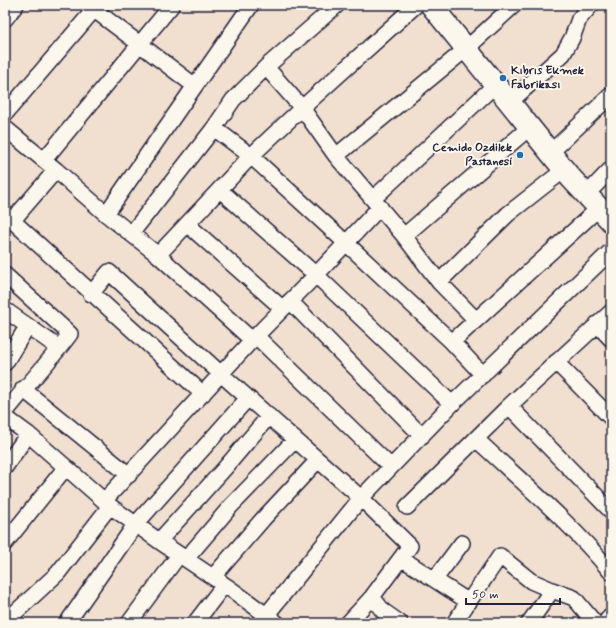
<svg xmlns="http://www.w3.org/2000/svg" width="616" height="628" font-family="Mynerve,sans-serif">
<rect width="100%" height="100%" fill="#f1dfcf"/>
<filter id="ink" filterUnits="userSpaceOnUse"><feTurbulence type="fractalNoise" baseFrequency=".025" numOctaves="2"/><feDisplacementMap in="SourceGraphic" scale="8" xChannelSelector="R" yChannelSelector="G"/><feConvolveMatrix kernelMatrix="1 2 1 2 8 2 1 2 1" color-interpolation-filters="sRGB"/></filter>
<g filter="url(#ink)">
<g fill="none" stroke-linecap="round" stroke-linejoin="round">
<defs>
<path id="minor" d="M88 5 195 86
M5 19 16 5
M266 67 302 108 336 156 404 236 439 282 476 320
M510 102 563 54 572 38 579 19 591 5
M5 114 98 5
M5 128 56 170 106 214 158 255 252 340
M214 128 251 156 345 242 452 342 483 375
M550 153 611 95
M336 156 466 49 514 5
M44 160 172 5
M220 190 316 275 452 404
M587 194 611 169
M373 199 495 85
M5 214 203 394
M106 214 251 5
M12 221 56 170
M187 224 282 308
M131 234 214 128 233 100 266 67 337 5
M404 236 530 127
M158 255 251 156 302 108 416 5
M5 275 70 334C50 361 26 386 5 413
M439 282 508 214 564 170
M91 294 109 272 221 374 361 498 410 546 372 597 348 623
M290 301 422 436
M5 310 59 348
M597 324 611 339
M256 336 391 467
M452 342 599 208
M556 362 611 418
M5 363 27 327
M23 389 129 475
M509 406 611 511
M5 417 28 434 110 506 159 541 232 590 277 623
M476 439C522 482 571 523 611 572
M5 467 28 434
M104 501 252 340 316 275 380 207
M407 507 509 406 611 312
M159 541 225 468 269 416
M5 543 66 467
M401 558 469 602
M186 559 231 506 295 440
M213 577 263 519 318 460
M435 579 462 543
M372 597 383 611 400 623
M5 622 58 573 110 506
M67 623 135 525 248 398
M129 623 179 555
M195 623 224 585
M260 623 361 498 452 404 611 251
M454 623 500 556 531 581 552 590 574 598 595 623
M529 623 552 590"/>
<path id="secondary" d="M431 5 570 177 611 221
M609 623 611 620"/>
</defs>
<!-- minor casing -->
<use href="#minor" stroke="#22223b" stroke-width="18"/>
<!-- secondary casing -->
<use href="#secondary" stroke="#22223b" stroke-width="24"/>
<!-- minor -->
<use href="#minor" stroke="#fbf7ec" stroke-width="15"/>
<!-- secondary -->
<use href="#secondary" stroke="#fbf7ec" stroke-width="21"/>
</g>
</g>
<!-- markers -->
<g fill="#1f6fb2" stroke="#fbf7ec" stroke-width="1.5">
<circle cx="503" cy="78" r="4"/>
<circle cx="520" cy="155" r="4"/>
</g>
<g text-anchor="middle" dominant-baseline="central" stroke-width="4" stroke-linejoin="round" paint-order="stroke">
<!-- poi labels -->
<g font-size="12" font-weight="bold" fill="#22223b" stroke="#fbf7ec" text-anchor="start">
<text x="511" y="71">Kıbrıs Ekmek<tspan x="511" dy="14">Fabrikası</tspan></text>
<text x="512" y="148" text-anchor="end">Cemido Ozdilek<tspan x="512" dy="14">Pastanesi</tspan></text>
</g>
</g>
<!-- margin -->
<rect width="616" height="628" fill="none" stroke="#fbf7ec" stroke-width="20"/>
<rect x="10" y="10" width="596" height="608" fill="none" stroke="#22223b" stroke-width="1.5" filter="url(#ink)"/>
<!-- scale -->
<path d="M466 598v6h94v-6" fill="none" stroke="#22223b" stroke-width="2"/>
<text x="472" y="598" font-size="12" fill="#22223b" stroke="#fbf7ec" stroke-width="3" paint-order="stroke">50 m</text>
</svg>
